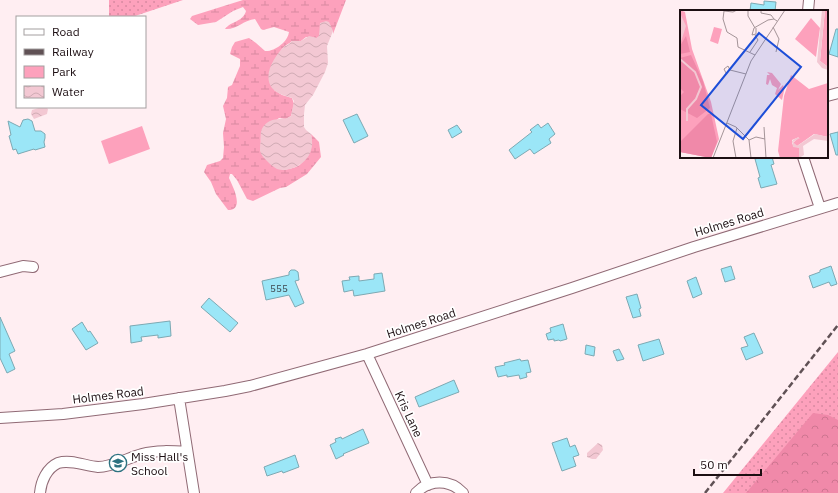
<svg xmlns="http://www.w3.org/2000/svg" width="838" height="493" font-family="'IBM Plex Sans',sans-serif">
<defs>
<pattern id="green-dots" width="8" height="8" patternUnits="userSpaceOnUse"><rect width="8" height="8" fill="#fda1bc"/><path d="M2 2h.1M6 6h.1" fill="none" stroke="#d889a1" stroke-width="1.8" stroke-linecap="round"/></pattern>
<pattern id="forest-crowns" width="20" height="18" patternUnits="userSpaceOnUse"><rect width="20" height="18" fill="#f089a9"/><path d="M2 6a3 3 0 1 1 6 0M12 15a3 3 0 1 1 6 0" fill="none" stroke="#cd7590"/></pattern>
<pattern id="wetland-marsh" width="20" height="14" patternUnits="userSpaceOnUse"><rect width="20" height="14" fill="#fda1bc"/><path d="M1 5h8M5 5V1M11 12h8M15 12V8" fill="none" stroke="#d889a1"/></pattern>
<pattern id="water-waves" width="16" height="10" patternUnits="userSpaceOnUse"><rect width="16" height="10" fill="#f3c8d3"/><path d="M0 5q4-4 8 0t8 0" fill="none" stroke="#d0abb4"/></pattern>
</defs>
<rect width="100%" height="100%" fill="#ffeef2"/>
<!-- green -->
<path fill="url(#green-dots)" d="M109 0H183L132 17H109Z
M838 352V493H723Z"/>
<!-- forest -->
<path fill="url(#forest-crowns)" d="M813 413 828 415 838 420V493H746Z"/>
<!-- wetland -->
<path fill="url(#wetland-marsh)" d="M243 0H346L333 34V31L321 29 319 36 317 38 306 37 301 41H292C289 44 285 45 282 49 269 65 273 70 274 90L282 95 292 98 294 104 291 116 286 119 279 118 261 132C260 159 261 156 283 170 300 167 302 166 309 150 311 144 312 140 311 134L319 142 321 157 307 174 286 187 280 188 253 201 247 199 237 180 232 174H230L229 178C233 187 245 210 228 210L216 194 211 182 204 172 207 165 220 161 223 158 224 147 223 133 226 119 223 106 227 98 228 87 232 85 240 66V59L230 54 232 47 235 42 249 38 256 43 265 51C274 52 288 42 289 32L274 27 263 30 261 29 255 19C244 20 236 30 225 29 231 21 243 22 246 11L243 7 233 11 216 22 198 25 190 19 192 16Z"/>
<!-- pitch -->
<path fill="#fda1bc" d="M142 126 150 149 109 164 101 141Z"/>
<!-- water -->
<path fill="url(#water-waves)" d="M326 21 329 22 333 31 327 46 328 63 325 72 313 95 305 105 304 114V127L306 130 311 134C312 139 313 145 311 150 308 163 290 173 277 169 273 167 270 164 267 161 264 158 261 155 260 151 260 148 260 144 261 142 261 137 260 131 263 127 272 115 283 122 291 116L294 101 292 98C286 96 277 94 272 88 262 75 275 55 285 46L288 45 292 41H301L309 36 317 38 319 36 320 23Z
M42 107H46L48 109 47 114 34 119 31 114 32 110Z
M598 443 602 445 603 450 596 459H592L587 457V453Z"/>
<!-- building -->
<path fill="#9be6f7" stroke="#7da9b3" d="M764 1 776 2 775 11H750L751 3 764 5Z
M836 29H838V57L829 54Z
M357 114 368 136 354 143 343 120Z
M28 119 32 121 35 131H41L45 134V138L44 142 45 147 35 150 34 149 18 154 16 149 13 150 9 136 11 135 8 121 20 127 23 120Z
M548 123 555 134 549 139 551 143 534 154 530 149 515 159 509 150 532 132 530 130 538 124 541 128Z
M457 125 462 132 452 138 448 130Z
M838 132V155H836L830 134Z
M763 157H772L774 164 771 165 777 184 761 188 758 178 760 177 755 159Z
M731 266 735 279 725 282 721 269Z
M831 266 837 284 831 286 829 282 813 288 809 276 820 272V270Z
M291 270H295L298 272 299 280 295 281 304 303 295 307 289 295 266 300 262 281 289 275V272Z
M382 273 385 291 354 296 353 290 344 292 342 281 350 280 349 277 359 276V281L374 279V274Z
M696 277 702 294 693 298 687 281Z
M637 294 641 308 639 309 641 316 633 318 626 297Z
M209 298 238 323 230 332 201 307Z
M0 317 15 351 9 354 15 369 7 373 0 358Z
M170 321 171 336 158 338V335L141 337 142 341 131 343 130 326Z
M82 322 88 332 90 331 98 343 86 350 72 329Z
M563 324 567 339 560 341 559 340 554 341V339L548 340 546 334 551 332 550 328Z
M754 333 763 353 746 360 741 348 748 346 744 337Z
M659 339 664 354 643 361 638 345Z
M586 345 595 347 594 356 585 354Z
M619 349 624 359 617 361 613 351Z
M520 359 521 361 528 360 531 372 526 373 527 377 520 379 519 375 507 377V375L498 377 495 367 505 365 504 363Z
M454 380 459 392 419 407 415 397Z
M363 429 369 443 343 454 344 455 336 459 330 445 336 442 335 439 341 437 342 439Z
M567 438 570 447 575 445 579 455 573 457 576 466 562 471 552 443Z
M295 455 299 467 283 473 282 471 267 476 264 467Z"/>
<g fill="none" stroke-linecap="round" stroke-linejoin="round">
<defs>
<path id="minor" d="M808 11 809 0
M827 96 838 93
M803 157 820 208
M0 272 23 266 33 267
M367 354 428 485
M179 398 194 493
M0 418 63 414 143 404 225 391 250 386 367 354 572 288 694 247 838 203
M40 493C41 481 47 468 58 463 71 459 85 466 98 467 112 467 128 458 142 454 156 450 172 451 187 452
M416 493C429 479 450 479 463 493"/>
</defs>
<!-- minor casing -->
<use href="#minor" stroke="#906a75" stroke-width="12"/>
<!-- minor -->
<use href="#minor" stroke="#fff" stroke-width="10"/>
<!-- rail -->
<path stroke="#605155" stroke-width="2.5" stroke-dasharray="6 3" stroke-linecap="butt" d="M705 493 838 325"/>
</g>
<!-- icons -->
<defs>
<symbol id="school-ring" viewBox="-11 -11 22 22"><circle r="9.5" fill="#fff" stroke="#2d7280" stroke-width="1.5"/><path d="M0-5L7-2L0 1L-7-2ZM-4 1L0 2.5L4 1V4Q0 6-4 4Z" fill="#2d7280"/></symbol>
</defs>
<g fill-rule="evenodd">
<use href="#school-ring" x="108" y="453" width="20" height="20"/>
</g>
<g text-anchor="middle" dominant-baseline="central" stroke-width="3.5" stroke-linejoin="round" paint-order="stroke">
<!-- number labels -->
<g font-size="10" fill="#3c444b">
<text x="279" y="288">555</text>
</g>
<!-- street labels -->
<g font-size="12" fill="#1c0e12" stroke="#fff">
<text transform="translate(729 222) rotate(-17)">Holmes Road</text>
<text transform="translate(421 323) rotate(-18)">Holmes Road</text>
<text transform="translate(108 395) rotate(-7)">Holmes Road</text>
<text transform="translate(409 414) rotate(65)">Kris Lane</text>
</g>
<!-- poi labels -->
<g font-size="12" fill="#1c0e12" stroke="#fff" text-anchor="start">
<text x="131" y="456">Miss Hall's<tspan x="131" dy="14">School</tspan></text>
</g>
</g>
<!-- overview -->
<g transform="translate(680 10)">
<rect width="148" height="148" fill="#ffeef2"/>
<path d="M0 0 5 2 12 39 31 92 39 129 31 148 0 142ZM145 0H148V57L140 51ZM131 8 140 18 136 47 115 29ZM111 65 129 79 148 73V127L134 124 117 136 113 133 119 127 112 130V134L119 138V148H100L98 141 104 86Z" fill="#fda1bc"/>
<path d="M6 26 10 42 0 44V36ZM11 45 23 71 30 98 17 108 0 99V86L4 82 0 78V48ZM28 104H31L37 132 31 148 0 142V132Z" fill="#f089a9"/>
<path d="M87 62 92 63 101 74 98 80 103 75 104 78 106 72 102 90 95 84 97 78 92 75 90 69 88 75 86 74 87 65H90Z" fill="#fda1bc"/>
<path d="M34 17 42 19 38 34 30 31Z" fill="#fda1bc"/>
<path d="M142 0H145L140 51 148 57V60L142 58 137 52ZM0 3 6 16 0 35ZM135 124 148 127V131L134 129 123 136 124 145 119 148V138L113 137 112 131 116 128H120L113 132 117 136Z" fill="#f3c8d3"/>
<path fill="none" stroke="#f3c8d3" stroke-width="2" d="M0 49 15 62 21 77 16 89 7 99V111"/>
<path fill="none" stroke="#a49498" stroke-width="1" d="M68 0V6L75 18M81 0V3L91 5 94 9M44 1 43 9 47 22 57 28 58 37 75 45M44 1 53 2 57 0M93 17 99 29 96 42M76 18V24L72 25 74 18 88 10 94 9 97 11M70 42 78 30 75 25M50 60 48 56 44 59 46 63 50 60 66 64M47 113 56 117 69 130 76 127 85 129M84 117 86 148M69 130 71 148M33 148 71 51 105 0M56 148 53 131 57 118"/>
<path fill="#1d4ed8" fill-opacity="0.15" stroke="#1d4ed8" stroke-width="2" d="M79 23 121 57 63 129 21 95Z"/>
<rect width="148" height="148" fill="none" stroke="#1c0e12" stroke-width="2"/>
</g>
<!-- legend -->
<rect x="16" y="16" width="130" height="92" fill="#ffffff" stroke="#a49fa0"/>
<rect x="24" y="29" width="20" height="6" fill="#ffffff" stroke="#a49fa0"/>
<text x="52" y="36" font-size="12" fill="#1c0e12">Road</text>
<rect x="24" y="49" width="20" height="6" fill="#605155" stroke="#a49fa0"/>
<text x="52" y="56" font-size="12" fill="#1c0e12">Railway</text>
<rect x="24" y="66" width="20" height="12" fill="#fda1bc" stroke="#a49fa0"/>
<text x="52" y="76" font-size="12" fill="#1c0e12">Park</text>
<rect x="24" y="86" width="20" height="12" fill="url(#water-waves)" stroke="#a49fa0"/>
<text x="52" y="96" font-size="12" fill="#1c0e12">Water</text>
<!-- scale -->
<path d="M694 469v6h67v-6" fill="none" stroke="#1c0e12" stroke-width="2"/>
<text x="700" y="469" font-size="12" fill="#1c0e12" stroke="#ffffff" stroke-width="3" paint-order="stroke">50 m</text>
</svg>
